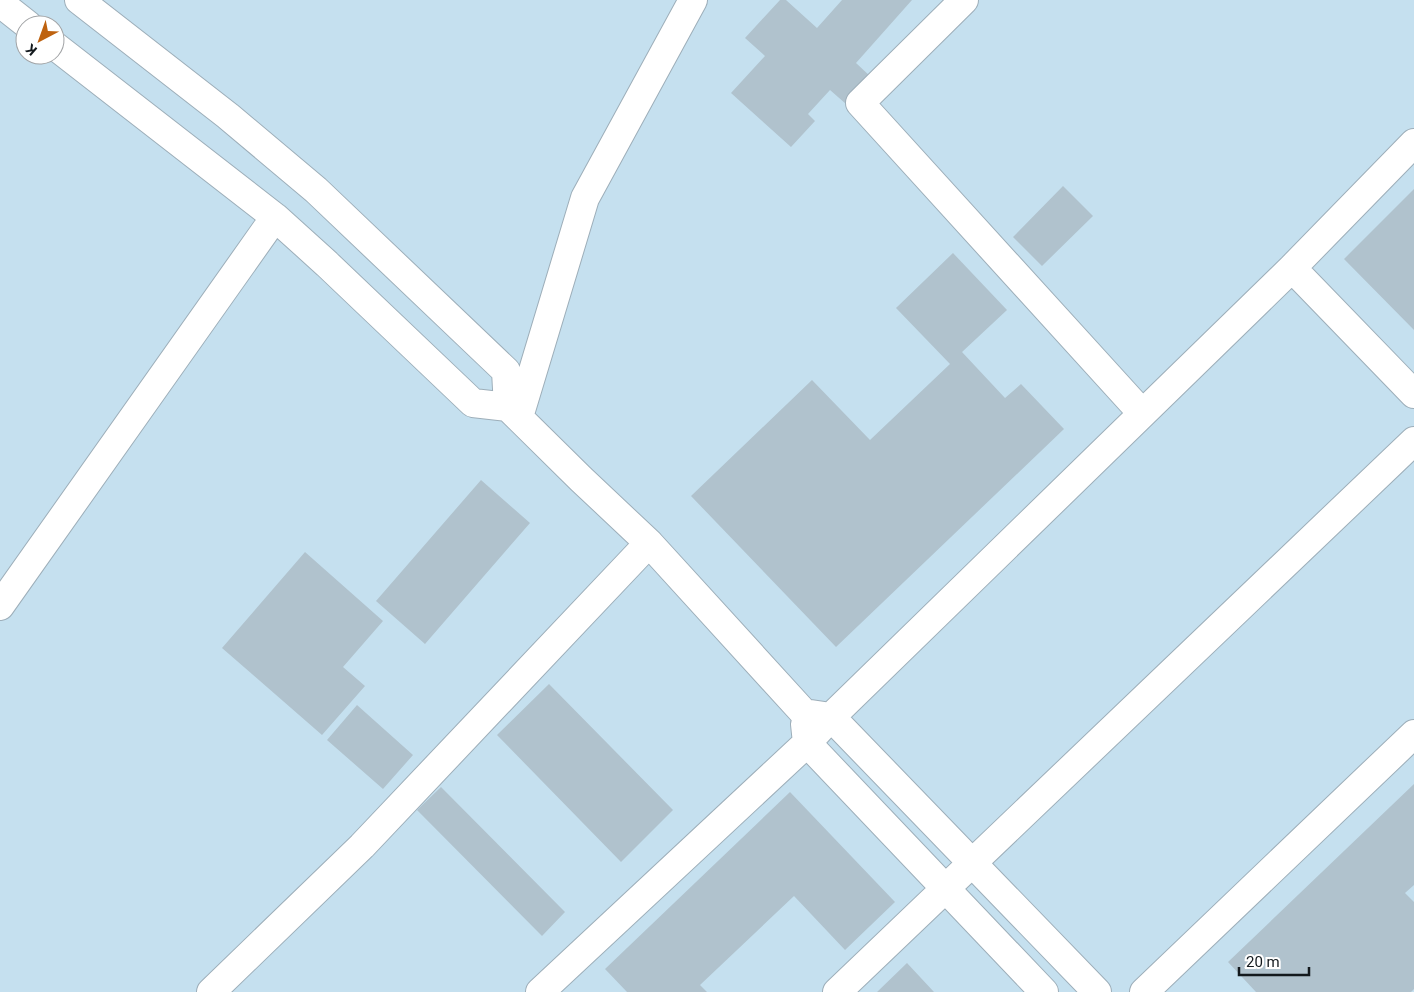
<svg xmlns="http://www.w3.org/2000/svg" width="1414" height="992" font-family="Roboto,sans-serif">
<rect width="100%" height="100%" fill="#d7eaf5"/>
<!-- built -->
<path fill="#c5e0ef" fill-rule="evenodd" d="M0 0H1414V992H0ZM25 25H55V55H25Z"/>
<!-- building -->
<path fill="#b0c2cd" d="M780 0H786L817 28 842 0H912L856 63 871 77 846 104 830 90 808 114 815 121 791 147 731 93 765 56 745 38Z
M1063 186 1093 216 1042 266 1013 237Z
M1414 189V330L1344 259Z
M953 253 1007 310 962 352 1005 398 1021 384 1064 429 836 647 691 496 812 380 870 440 950 364 896 308Z
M481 480 530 523 425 644 376 601Z
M305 552 383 621 343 667 365 686 322 735 222 648Z
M549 684 673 810 621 862 497 735Z
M357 705 413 755 383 789 327 740Z
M1414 784V885L1405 893 1414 902V989L1411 992H1256L1228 962Z
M441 787 565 912 542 936 417 810Z
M790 792 895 902 845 950 794 896 700 985 707 992H627L605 969Z
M907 963 934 992H877Z"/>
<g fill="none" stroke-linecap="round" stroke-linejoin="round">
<defs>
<path id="minor" d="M79 0 228 116 316 190 506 371 508 407
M964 0 860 103 1142 413
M0 3 28 25
M55 46 275 217 327 264 473 403 508 407 581 479 649 543 804 713 831 717 1097 992
M1292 268 1414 394
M519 417 585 198 693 0
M0 606 275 217
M805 724 807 743 1044 992
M211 992 362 846 649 543
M540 992 807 743 831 717 1292 268 1414 143
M837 992 1414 441
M1144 992 1414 734"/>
</defs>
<!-- minor casing -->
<use href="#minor" stroke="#9daeb9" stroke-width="30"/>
<!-- minor -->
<use href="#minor" stroke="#fff" stroke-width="28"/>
</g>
<!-- north arrow -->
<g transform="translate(40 40) rotate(221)"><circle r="24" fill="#ffffff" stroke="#a1a3a5"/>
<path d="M0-4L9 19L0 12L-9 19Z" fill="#be620f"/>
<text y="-8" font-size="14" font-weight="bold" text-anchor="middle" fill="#13191d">K</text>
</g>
<!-- scale -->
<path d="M1239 967v8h70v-8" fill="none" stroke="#13191d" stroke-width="2.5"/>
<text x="1246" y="967" font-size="15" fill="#13191d" stroke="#ffffff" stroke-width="4" paint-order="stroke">20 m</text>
</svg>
